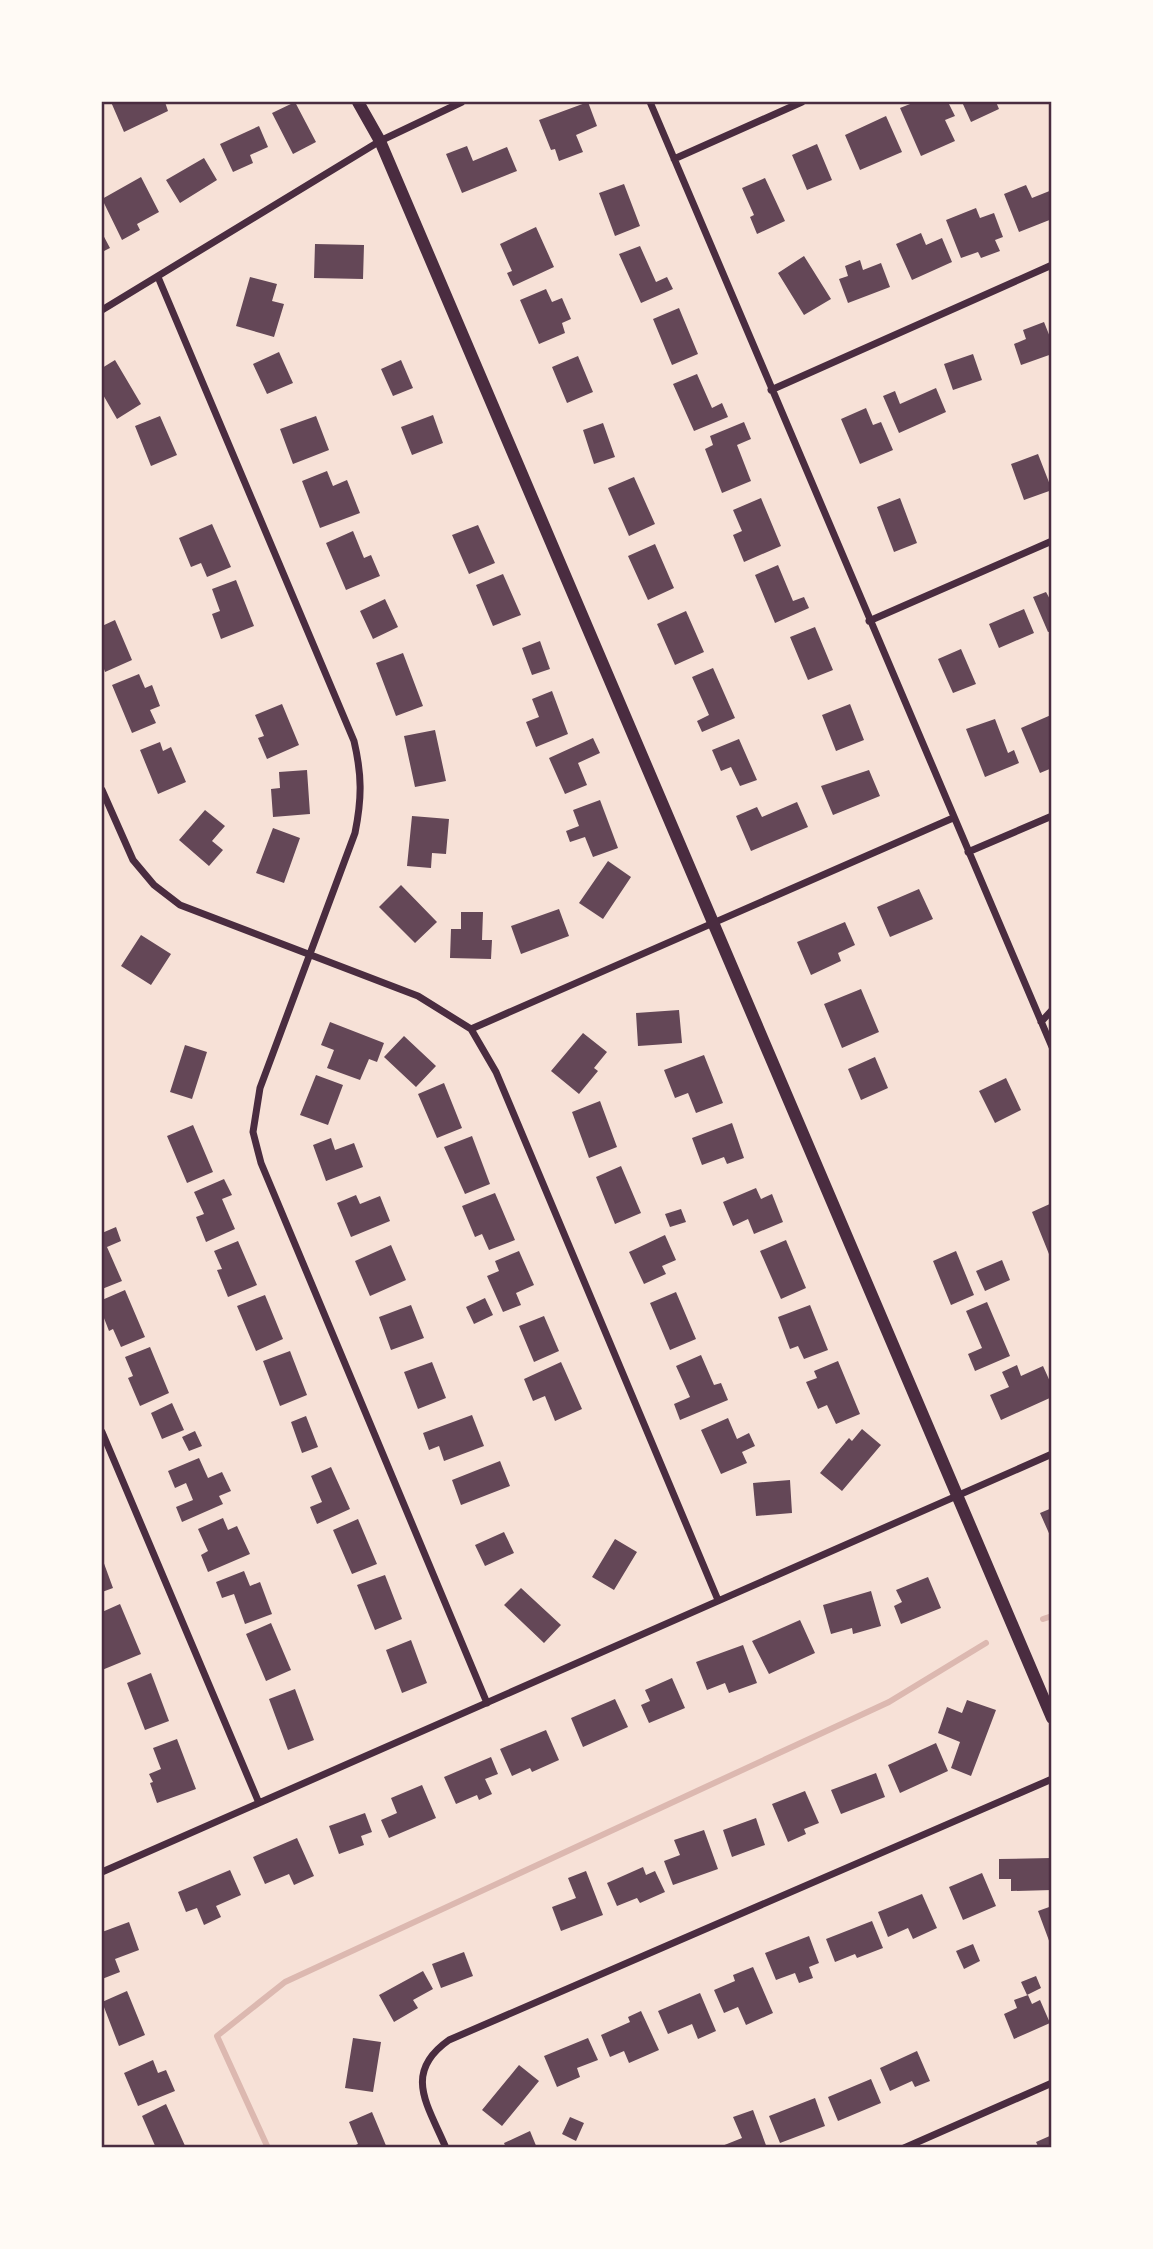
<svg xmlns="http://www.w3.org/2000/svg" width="1153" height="2249" font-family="Barlow,sans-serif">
<rect width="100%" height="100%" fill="#f7e1d7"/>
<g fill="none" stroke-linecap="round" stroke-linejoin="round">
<!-- stream -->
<path stroke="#dcb8b0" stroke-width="6" d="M1043 1619 1052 1616
M268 2148 217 2036 285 1982 889 1702 986 1643"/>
</g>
<!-- building -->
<path fill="#644757" d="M111 102H165L168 111 124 132Z
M295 102 316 142 293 154 272 113Z
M588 102 597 126 576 135 583 152 559 161 555 149 551 150 539 120Z
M915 102H948L955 116 945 120 955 141 921 156 900 108Z
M962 102H996L999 109 971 122Z
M886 116 902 152 860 170 845 135Z
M259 126 268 147 250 155 253 163 233 172 220 144Z
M817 144 832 180 807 190 792 155Z
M467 146 473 161 507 147 517 171 462 193 446 154Z
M204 158 217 180 180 203 166 180Z
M141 177 159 212 137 224 140 230 122 240 102 199Z
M765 178 785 221 757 234 750 217 754 215 742 188Z
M624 184 640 226 615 236 599 193Z
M1026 185 1032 198 1052 190V219L1019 232 1004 194Z
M976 208 980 218 994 213 1003 237 995 240 1000 251 981 258 978 252 961 258 946 220Z
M536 227 554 267 513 286 507 273 512 271 500 244Z
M102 233 110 248 102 252Z
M921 233 926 245 942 238 952 262 912 280 896 244Z
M315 244 364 245 363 279 314 278Z
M640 246 656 282 667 277 673 289 641 303 619 254Z
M804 256 831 299 804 315 778 273Z
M860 260 863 270 881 263 890 287 848 303 839 279 848 276 845 266Z
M250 277 277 284 272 301 284 304 274 337 236 326Z
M546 289 552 302 562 298 571 319 562 323 565 333 539 344 520 300Z
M679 308 698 354 672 365 653 319Z
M1044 322 1052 342V354L1021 365 1014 344 1026 339 1023 330Z
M279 352 293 383 267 394 253 364Z
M973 354 982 380 953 390 944 364Z
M578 356 593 392 567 403 552 367Z
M115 360 141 404 117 419 102 393V368Z
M401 360 413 388 393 396 381 369Z
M697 374 712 408 722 403 728 417 694 431 673 384Z
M936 388 946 412 899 433 883 396 895 391 900 404Z
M866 408 873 425 881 422 893 450 860 464 841 419Z
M433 415 443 443 412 455 401 427Z
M160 416 177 455 151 466 135 426Z
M316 416 329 450 293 464 280 429Z
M744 422 751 439 737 445 751 481 722 493 705 449 713 445 710 436Z
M603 423 615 457 594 464 583 430Z
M1038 454 1052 490 1024 500 1011 464Z
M327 471 333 486 347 480 360 513 320 528 302 481Z
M634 477 655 524 629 536 608 488Z
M761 498 781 546 744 562 733 535 742 531 733 510Z
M900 498 917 543 894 552 877 507Z
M212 524 231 567 207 577 201 563 191 567 179 538Z
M478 525 495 563 469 574 452 535Z
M353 531 364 558 371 555 380 576 346 590 326 543Z
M655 544 674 588 648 600 628 556Z
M778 565 793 601 804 597 809 608 775 623 755 575Z
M503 574 521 615 493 626 476 585Z
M236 580 254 626 221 639 212 614 220 611 212 589Z
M1046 592 1052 603V631L1048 632 1033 597Z
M385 599 398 627 373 639 360 611Z
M1024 609 1034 633 999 648 989 624Z
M686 611 704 652 675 665 657 624Z
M115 620 132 660 105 672 102 663V626Z
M815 627 833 670 808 680 790 637Z
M540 641 550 669 532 675 522 648Z
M961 649 976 684 953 693 938 659Z
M403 653 423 706 396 716 376 663Z
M713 668 735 718 702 732 697 721 709 715 692 677Z
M139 674 145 688 152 685 160 706 150 710 156 723 132 733 112 685Z
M552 691 568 734 536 747 526 722 539 717 532 699Z
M282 704 299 745 267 759 258 738 264 736 255 715Z
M850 704 864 740 836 751 822 715Z
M1051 715 1052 768 1040 773 1021 728Z
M995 719 1008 753 1014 750 1019 763 985 777 966 729Z
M435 730 446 781 415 787 404 736Z
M593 738 600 753 578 763 587 785 565 794 549 758Z
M739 739 757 780 740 786 731 767 721 771 712 750Z
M160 742 163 751 171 747 186 782 158 794 140 750Z
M307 770 310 814 273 817 271 789 280 788 279 772Z
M869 770 880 796 833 815 821 786Z
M600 800 618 848 593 857 585 837 570 842 566 831 579 826 573 810Z
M797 802 808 827 751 851 736 816 757 807 762 817Z
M205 810 225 826 212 841 223 850 209 866 179 840Z
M412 816 449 819 446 854 432 853 431 868 407 866Z
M273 828 300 838 284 883 256 873Z
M608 861 631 877 603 919 579 903Z
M401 885 437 922 415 943 379 907Z
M919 889 933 919 890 937 877 907Z
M559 909 569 936 521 954 511 926Z
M461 912H483L482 940H492L491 959 450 958 451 929H461Z
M845 922 855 945 838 953 841 961 811 975 797 942Z
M141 935 171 954 151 985 121 966Z
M861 989 879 1032 842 1048 824 1004Z
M679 1010 682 1043 638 1046 636 1013Z
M330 1022 384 1043 377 1062 369 1059 360 1080 327 1068 334 1050 321 1045Z
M583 1033 607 1052 594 1068 598 1071 579 1094 551 1071Z
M404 1036 436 1066 416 1087 384 1057Z
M185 1045 207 1052 192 1099 170 1092Z
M704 1055 723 1103 696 1113 688 1093 675 1098 664 1070Z
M875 1057 888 1088 861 1100 848 1069Z
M316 1075 343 1085 328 1125 300 1115Z
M1006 1078 1021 1110 995 1123 979 1091Z
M444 1083 462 1128 437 1138 418 1094Z
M600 1101 617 1147 589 1158 572 1112Z
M732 1123 744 1158 727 1164 724 1157 702 1165 692 1138Z
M193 1125 213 1172 187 1183 167 1136Z
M472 1136 490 1184 465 1194 444 1147Z
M331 1138 335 1150 354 1143 363 1167 326 1181 313 1145Z
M621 1166 641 1213 615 1224 596 1177Z
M224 1179 232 1195 222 1199 235 1229 206 1242 196 1217 204 1214 194 1192Z
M756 1188 761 1199 772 1194 783 1222 754 1234 748 1219 733 1226 723 1202Z
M495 1193 515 1240 489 1250 482 1234 475 1237 462 1206Z
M356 1195 360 1204 380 1196 390 1221 351 1237 337 1203Z
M1052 1203V1259H1051L1032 1212Z
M681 1209 686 1222 670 1227 665 1214Z
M116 1227 121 1241 107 1247 122 1281 102 1289V1233Z
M665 1235 676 1260 662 1266 666 1274 644 1284 629 1252Z
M786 1240 806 1288 781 1299 760 1251Z
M238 1241 257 1285 228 1297 217 1270 222 1269 214 1251Z
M391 1245 406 1280 370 1296 355 1261Z
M519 1251 534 1285 516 1293 521 1305 503 1312 487 1276 499 1271 495 1261Z
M956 1251 974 1295 951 1305 933 1261Z
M1002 1260 1010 1280 985 1291 976 1271Z
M125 1290 145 1337 121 1347 113 1329 109 1331 102 1313V1300Z
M676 1292 696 1339 670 1350 650 1303Z
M265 1295 283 1339 256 1351 237 1306Z
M485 1298 493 1315 474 1324 466 1307Z
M987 1302 1010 1356 975 1371 968 1354 982 1348 966 1311Z
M411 1305 424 1338 391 1350 379 1317Z
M810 1305 828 1350 804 1359 798 1346 790 1349 778 1317Z
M544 1316 559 1351 534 1362 519 1326Z
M150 1347 169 1393 140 1406 128 1378 133 1376 125 1357Z
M290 1351 307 1395 280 1406 263 1361Z
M701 1355 714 1385 721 1383 728 1400 680 1420 674 1404 690 1397 676 1366Z
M838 1361 860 1414 836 1424 827 1405 818 1409 806 1382 817 1378 814 1371Z
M432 1362 446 1398 418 1409 404 1372Z
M561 1362 582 1409 555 1421 545 1396 533 1401 524 1379Z
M1017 1365 1021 1376 1043 1366 1052 1386V1397L1001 1420 990 1395 1009 1387 1002 1372Z
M172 1403 184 1430 162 1439 151 1413Z
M472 1415 484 1446 444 1461 439 1446 429 1450 423 1433Z
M306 1416 318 1447 302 1453 291 1422Z
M728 1418 737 1439 749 1433 755 1446 742 1452 747 1463 721 1474 701 1430Z
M862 1429 881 1445 842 1491 820 1473 849 1438 852 1441Z
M195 1431 202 1446 189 1451 182 1437Z
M199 1458 208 1478 222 1472 231 1491 219 1496 223 1504 182 1522 176 1507 193 1500 186 1483 175 1488 168 1471Z
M500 1461 510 1486 461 1505 452 1480Z
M331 1467 350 1509 317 1524 310 1507 322 1502 311 1476Z
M790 1480 792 1513 756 1516 753 1483Z
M1052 1508V1540L1040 1513Z
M223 1518 228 1530 237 1526 250 1554 208 1572 201 1555 208 1551 198 1529Z
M358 1519 377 1564 352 1574 333 1530Z
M504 1532 514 1553 485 1566 475 1545Z
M615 1539 637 1552 614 1590 592 1577Z
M102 1558 113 1588 102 1592Z
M244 1571 250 1586 260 1582 272 1614 245 1624 234 1594 222 1598 216 1582Z
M385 1575 402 1619 375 1630 357 1585Z
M928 1577 941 1608 901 1624 894 1606 902 1602 896 1590Z
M521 1588 561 1625 544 1643 504 1605Z
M871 1591 881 1626 853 1634 852 1628 831 1634 823 1605Z
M120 1604 141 1654 102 1670V1612Z
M800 1620 815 1653 769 1674 752 1641Z
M271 1623 291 1670 266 1681 246 1634Z
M411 1640 427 1683 402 1693 386 1650Z
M743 1645 757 1683 729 1693 725 1683 707 1690 696 1662Z
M151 1673 169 1721 145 1730 127 1683Z
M672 1678 685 1708 649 1723 641 1705 650 1701 645 1690Z
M295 1689 314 1740 288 1750 269 1699Z
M615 1699 628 1727 583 1747 571 1718Z
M967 1700 996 1710 971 1776 951 1768 960 1742 938 1733 947 1707 962 1713Z
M546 1730 559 1760 532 1772 530 1768 512 1776 500 1749Z
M177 1739 196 1789 157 1803 150 1783 153 1782 149 1774 161 1769 153 1748Z
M936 1743 948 1771 900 1793 888 1765Z
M491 1757 498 1774 485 1779 492 1794 479 1800 477 1795 456 1804 444 1777Z
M876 1773 885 1797 841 1814 831 1790Z
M422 1785 436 1818 389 1838 381 1820 397 1813 391 1798Z
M805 1791 819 1823 804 1829 806 1834 788 1842 772 1804Z
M365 1813 372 1832 361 1836 364 1845 339 1854 329 1826Z
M756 1818 765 1845 732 1857 723 1830Z
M704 1830 718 1869 673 1885 664 1861 680 1855 674 1840Z
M297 1838 314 1876 294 1885 289 1874 265 1884 253 1857Z
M1052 1858V1890L1011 1891V1879H999V1859Z
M643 1867 646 1875 655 1871 665 1892 640 1903 637 1898 617 1906 607 1883Z
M230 1870 241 1895 216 1906 221 1917 204 1925 197 1908 186 1912 178 1892Z
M586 1871 603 1915 561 1931 552 1907 576 1898 568 1878Z
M982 1873 996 1906 963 1920 949 1887Z
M922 1894 937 1928 913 1939 908 1928 888 1937 878 1912Z
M1052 1906V1946H1051L1038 1911Z
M872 1921 883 1948 857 1958 855 1954 835 1962 826 1939Z
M129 1922 139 1950 115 1959 120 1972 102 1979V1932Z
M809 1936 819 1963 809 1967 813 1978 799 1983 795 1973 776 1980 765 1953Z
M973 1944 980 1961 964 1969 956 1951Z
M464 1952 473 1976 441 1988 432 1964Z
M753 1967 773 2013 746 2025 738 2007 724 2013 714 1990 735 1981 733 1975Z
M423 1971 433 1989 413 2000 418 2008 394 2022 379 1995Z
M1036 1976 1041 1988 1027 1995 1021 1982Z
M127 1991 145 2035 119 2046 102 2002Z
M700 1993 716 2031 698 2039 692 2024 668 2034 658 2011Z
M1028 1995 1032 2004 1040 2000 1050 2023 1014 2039 1004 2014 1017 2008 1014 2000Z
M641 2011 659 2050 629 2063 624 2051 610 2057 601 2035 630 2022 628 2017Z
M353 2038 381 2042 373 2092 345 2088Z
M588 2038 598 2060 577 2068 580 2077 557 2087 544 2056Z
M917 2051 930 2081 915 2087 912 2081 890 2091 880 2068Z
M153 2060 158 2073 166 2070 175 2091 138 2106 124 2073Z
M519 2065 539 2081 502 2126 482 2110Z
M871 2079 881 2103 838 2121 828 2097Z
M815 2098 825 2126 780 2143 769 2116Z
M166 2104 186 2148H156L142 2116Z
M753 2110 767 2148H717L742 2138 733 2117Z
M372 2112 387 2148H349L358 2144 349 2122Z
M570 2117 584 2123 576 2141 562 2134Z
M530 2131 537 2148H506L504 2143Z
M1052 2135V2148H1039L1036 2142Z"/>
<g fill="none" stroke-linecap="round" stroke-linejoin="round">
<!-- minor -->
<path stroke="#4a2c40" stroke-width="7" d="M650 102 1052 1047
M674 159 802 102
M158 277 354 741C362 775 362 798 355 833L260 1088 253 1132 261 1163 487 1703
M102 310 380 141 462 102
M771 390 1052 265
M869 621 1052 541
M102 790 133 860 154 885 180 905 418 996 471 1029 496 1072 718 1600
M968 852 1052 816
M1041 1022 1052 1010
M471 1029 953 818
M102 1432 259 1803
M102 1872 1052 1454
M446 2148C428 2105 402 2073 449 2040L1052 1779
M904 2148 1052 2083"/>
<!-- secondary -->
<path stroke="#4a2c40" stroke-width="12" d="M358 102 380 141 1052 1718"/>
</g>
<!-- border -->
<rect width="1153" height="2249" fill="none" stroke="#fffaf5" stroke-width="206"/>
<rect x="103" y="103" width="947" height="2043" fill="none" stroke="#4a2c40" stroke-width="2.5"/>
</svg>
